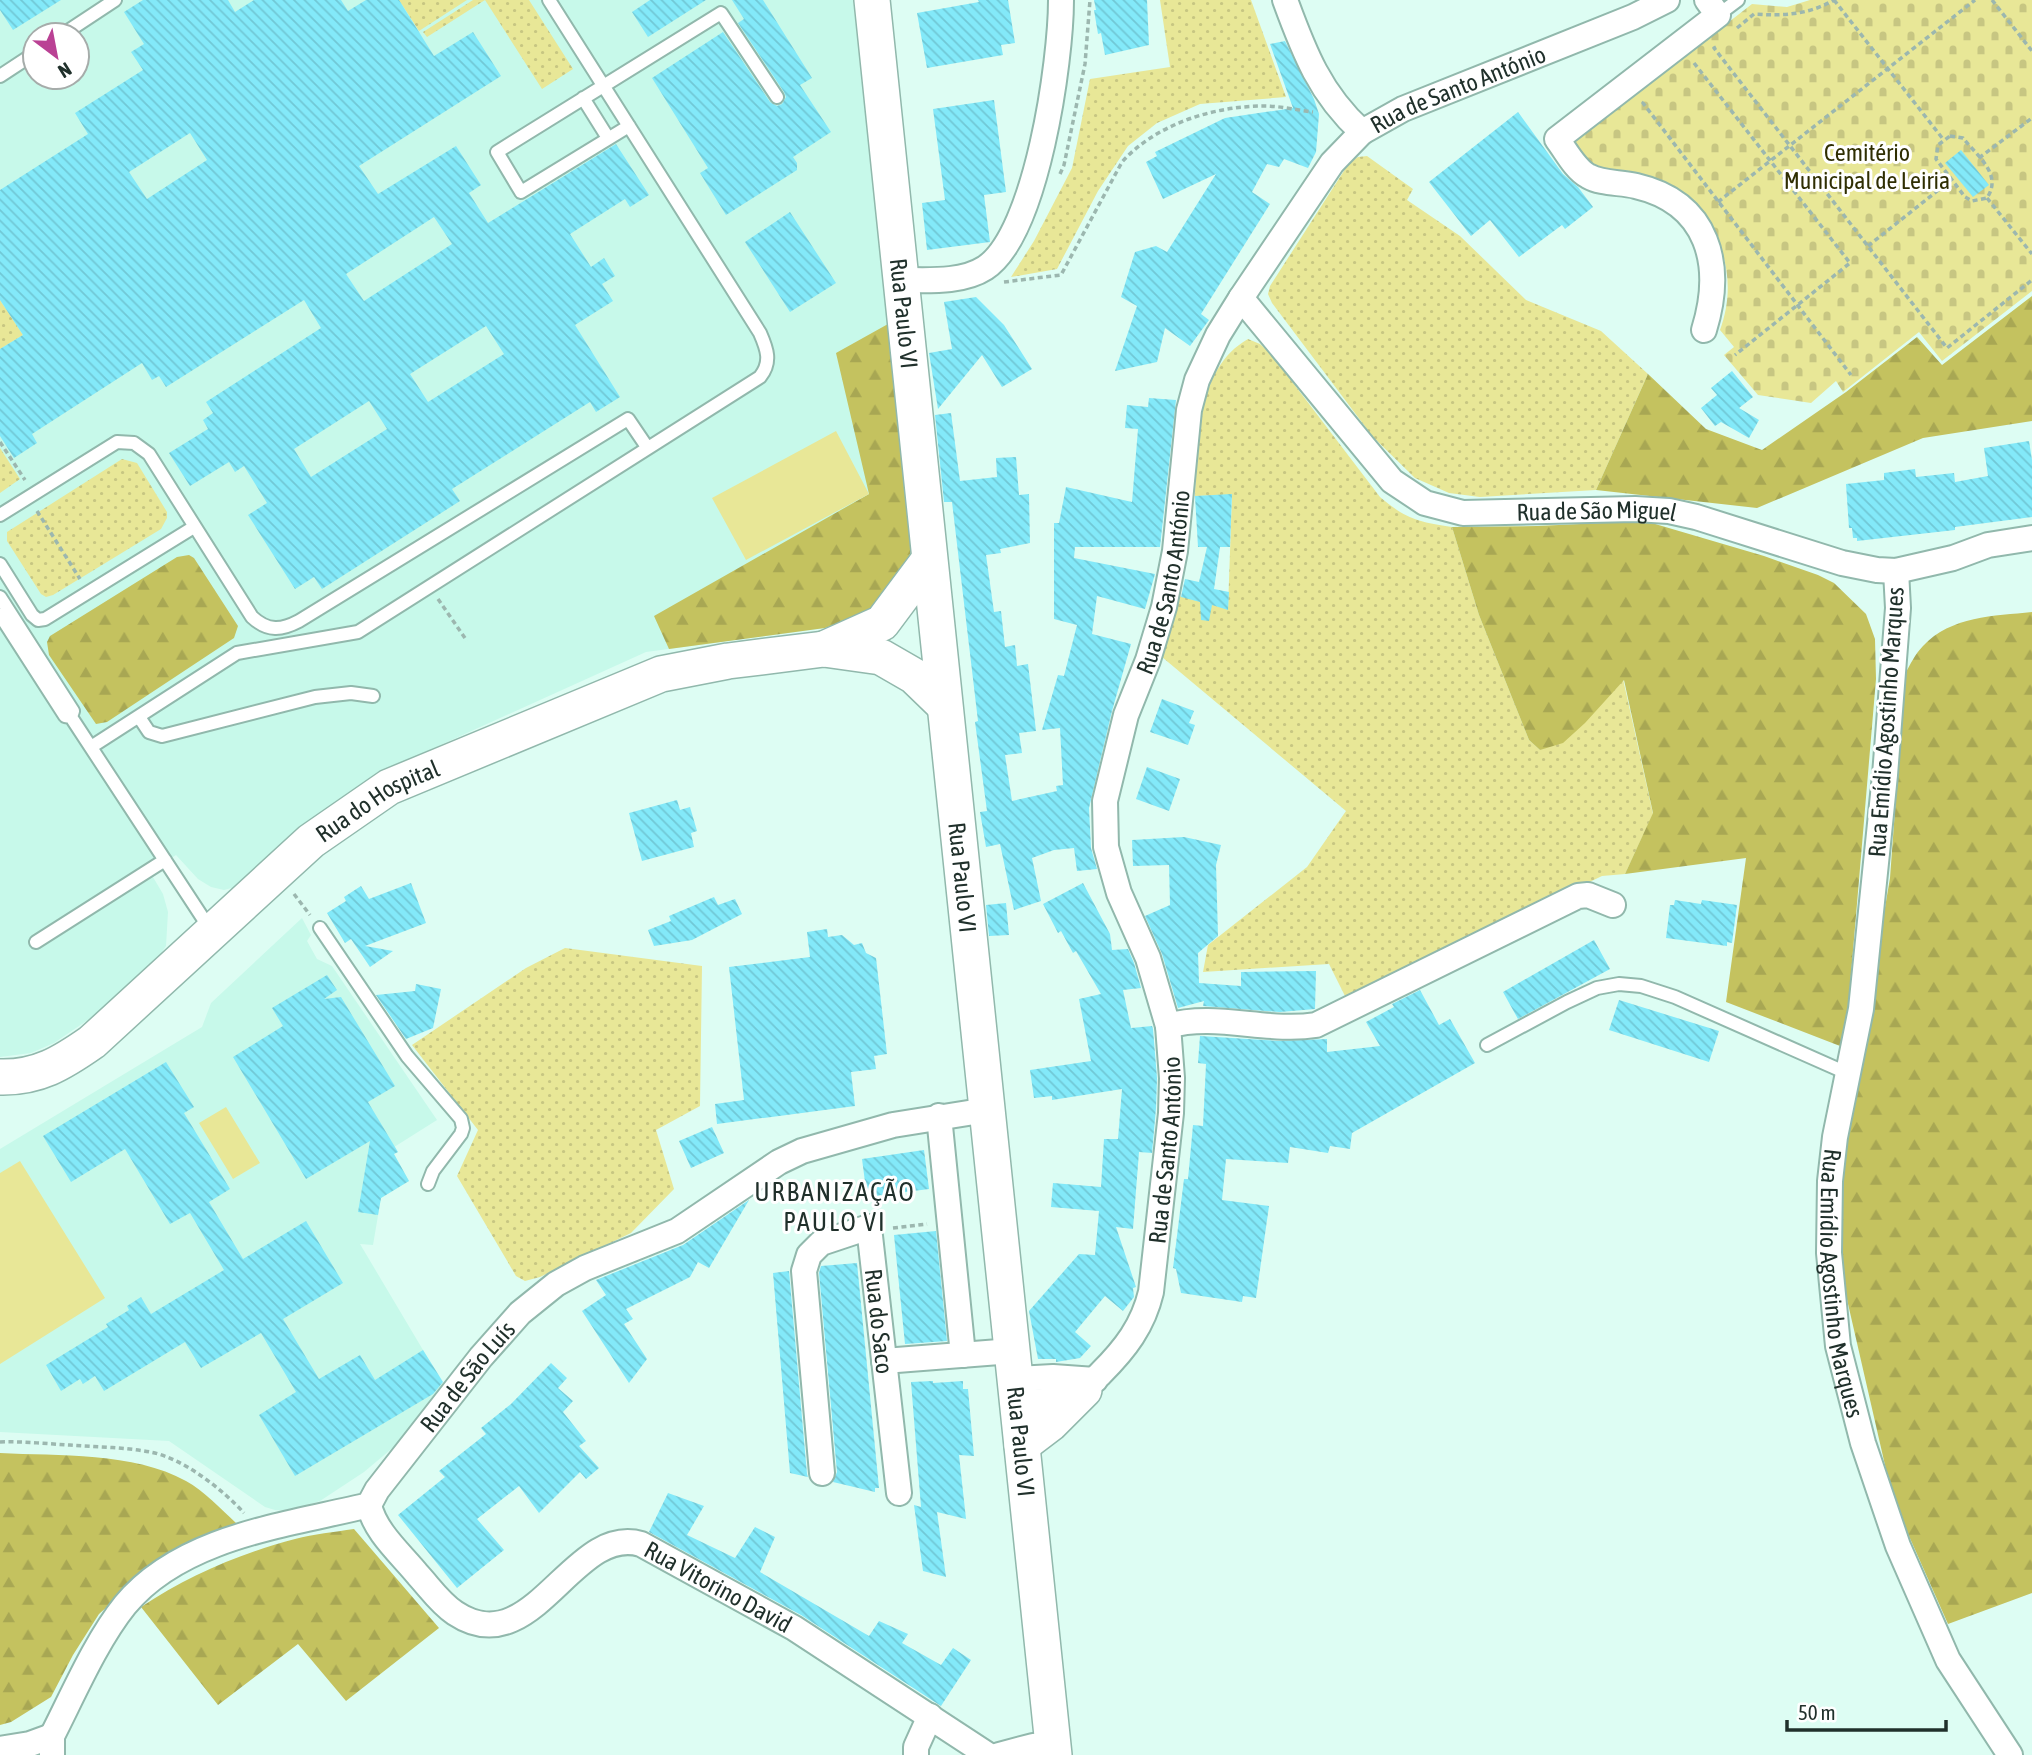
<svg xmlns="http://www.w3.org/2000/svg" width="2032" height="1755" font-family="'Asap Condensed',sans-serif">
<defs>
<pattern id="grass-dots" width="8" height="8" patternUnits="userSpaceOnUse" patternTransform="scale(1.75)"><rect width="8" height="8" fill="#e8e797"/><path d="M2 2h.1M6 6h.1" fill="none" stroke="#c7c682" stroke-width="1.8" stroke-linecap="round"/></pattern>
<pattern id="forest-firs" width="22" height="20" patternUnits="userSpaceOnUse" patternTransform="scale(1.75)"><rect width="22" height="20" fill="#c4c25f"/><path d="M5 1l3.5 6h-7zM16 11l3.5 6h-7z" fill="#a8a753"/></pattern>
<pattern id="cemetery-stones" width="16" height="16" patternUnits="userSpaceOnUse" patternTransform="scale(1.75)"><rect width="16" height="16" fill="#e8e797"/><path d="M2 7V4a2 2 0 0 1 4 0v3zM10 15v-3a2 2 0 0 1 4 0v3z" fill="#c7c682"/></pattern>
<pattern id="building-back-hatch" width="6" height="6" patternUnits="userSpaceOnUse" patternTransform="scale(1.75)"><rect width="6" height="6" fill="#83e9f9"/><path d="M-1 5l2 2M0 0l6 6M5-1l2 2" fill="none" stroke="#71c8d6"/></pattern>
</defs>
<rect width="100%" height="100%" fill="#ddfdf3"/>
<!-- built -->
<path fill="#c7f9ea" fill-rule="evenodd" d="M0 0H853L912 547 825 628 646 652 401 763 318 816 235 887 224 890 211 887 198 879 176 855 150 872 163 894 168 912 166 946 157 959 101 1011 54 1043 31 1053 0 1057ZM35 35H77V77H35Z
M302 918 311 935 307 941 317 959 332 966 437 1120 391 1149 409 1181 381 1198 373 1245 360 1244 445 1387 402 1440 364 1472 320 1501 289 1511 275 1510 265 1507 169 1441 0 1432V1149L202 1027 211 1003Z"/>
<!-- grass -->
<path fill="url(#grass-dots)" d="M399 0H467L419 31Z
M473 0H529L573 69 542 89 485 0 427 37 423 32Z
M1160 0H1251L1286 97 1200 104 1157 123 1128 146 1098 191 1057 269 1011 277 1034 241 1072 168 1090 79 1170 67Z
M1367 156 1413 189 1407 200 1460 236 1526 300 1601 331 1648 374 1596 490 1480 497 1449 493 1415 478 1373 437 1272 303 1268 294 1270 286 1349 163 1358 157Z
M0 300 23 335 0 349Z
M1248 339 1260 344 1271 354 1380 497C1406 519 1418 522 1452 527L1479 615 1529 740 1540 750 1623 679 1653 814 1625 874 1602 876 1347 1000 1329 964 1203 972 1208 945 1307 867 1346 811 1162 657 1179 596 1228 609 1232 495 1195 496C1198 444 1195 369 1248 339Z
M0 448 20 479 0 493Z
M122 459 137 463 167 512V518L161 529 53 595 46 597 41 594 7 541V532Z
M565 948 702 966 700 1106 656 1130 674 1189 631 1233 540 1277 525 1281 516 1276 457 1176 478 1130 412 1045 526 968Z"/>
<!-- forest -->
<path fill="url(#forest-firs)" d="M2032 296V421L1923 438 1757 508 1596 490 1648 374 1706 429 1762 450 1846 392 1917 337 1942 365Z
M888 324 912 547 907 564 873 608 851 619 825 628 669 649 654 616 869 494 836 353Z
M1645 521 1764 556 1818 575 1834 583 1866 614 1875 639 1876 679 1848 1010 1840 1046 1726 1002 1746 858 1625 874 1653 813 1624 680 1585 723 1563 743 1540 750 1529 740 1479 615 1452 527 1537 526Z
M189 555 194 558 238 626 234 638 107 722 96 724 49 655 47 642 50 636 177 557Z
M2032 612V1593L1948 1624 1893 1500 1843 1282 1840 1214 1843 1155 1890 878 1905 674C1910 665 1915 654 1923 646 1951 616 1994 616 2032 612Z
M0 1453C58 1456 134 1452 186 1481 204 1491 221 1509 236 1523L189 1545 136 1581 99 1614 73 1655 51 1697 11 1722 0 1725Z
M354 1529 439 1628 346 1701 298 1644 218 1705 141 1607C187 1576 241 1553 295 1539 314 1534 334 1532 354 1529Z"/>
<!-- cemetery -->
<path fill="url(#cemetery-stones)" d="M1810 0H2032V291L1942 361 1919 332 1843 392 1836 381 1811 403 1758 395 1724 355 1734 347 1720 330C1744 266 1710 198 1648 176 1630 169 1612 169 1594 170L1573 143 1752 4 1787 7Z"/>
<!-- garden -->
<path fill="#e8e797" d="M836 431 869 494 746 560 712 498Z
M226 1107 260 1163 233 1179 199 1123Z
M20 1161 105 1298 0 1364V1173Z"/>
<!-- building -->
<path fill="url(#building-back-hatch)" fill-rule="evenodd" d="M0 0H61L13 30 0 10Z
M143 0H228L235 12 254 0H341L348 11 366 0H399L434 56 473 32 501 76 359 166 378 194 456 146 481 185 469 193 488 223 616 144 649 195 630 207 625 199 570 234 591 267 604 258 615 276 602 284 613 301 575 325 620 397 596 412 590 402 452 489 460 501 322 589 314 577 295 589 248 515 267 503 244 466 235 472 229 462 190 486 169 453 208 429 203 420 213 413 206 402 321 328 304 300 166 387 159 376 152 380 142 363 32 434 37 443 14 458 0 436V349L23 335 0 300V190L88 134 75 113 143 70 131 52 144 44 124 12ZM190 133 207 160 147 199 129 172ZM434 217 452 244 364 301 346 274ZM486 326 504 354 428 402 410 374ZM369 401 387 429 311 477 294 449Z
M650 0H706L648 37 632 12Z
M732 0H763L812 78 800 85 831 132 793 157 797 163V170L726 215 700 173 708 168 652 78 723 32 770 102 777 106 782 104 786 97 784 92 738 23 744 19Z
M978 0H1008L1015 43 1001 45 1003 55 927 68 917 13 979 2Z
M1094 0H1147L1149 45 1105 55 1101 33 1098 34 1094 10H1096Z
M1285 41 1314 99 1319 114 1316 152 1308 168 1284 159 1279 167 1267 164 1252 192 1270 204 1201 314 1209 320 1190 346 1165 328 1157 362 1115 371 1137 306 1121 297 1135 252 1156 246 1167 252 1216 174 1163 199 1146 162 1157 156 1155 152 1225 118 1293 108 1270 44Z
M994 100 1006 192 984 195 990 242 927 250 922 203 945 200 933 109Z
M1518 112 1563 174 1578 187 1593 207 1565 229 1562 225 1519 257 1490 220 1471 236 1429 182Z
M1961 150 1989 185 1973 197 1945 163Z
M790 212 836 283 790 312 745 242Z
M976 297 1004 325 1032 369 1002 387 982 355 938 409 929 353 952 349 944 302Z
M1732 371 1753 397 1739 408 1759 420 1749 438 1721 422 1715 426 1701 408 1717 395 1711 388Z
M1149 398 1176 400 1160 547H1075L1074 558 1155 574 1145 609 1097 596 1092 634 1131 644 1112 711 1089 808 1091 848 1097 869 1077 871 1074 848 1054 850 1032 858 1041 901 1014 910 1000 844 986 847 980 812 987 811 975 722 978 721 952 502H944L935 415 951 413 960 481 997 477 996 458 1016 457 1019 495 1029 494 1030 543 1000 549 1001 553 986 555 994 612 1001 611 1005 647 1015 645 1017 666 1028 664 1036 731 1019 733 1022 753 1005 755 1012 801 1057 791 1056 786 1063 785 1060 728 1042 730 1058 675 1064 676 1077 625 1054 619V523H1059L1066 487 1132 502 1138 429 1125 428 1127 405 1148 407Z
M2029 441 2032 460V517L1955 527V530L1857 541V538H1853L1852 528H1849L1846 484 1884 480V473L1915 469 1916 477 1954 473 1955 482 1988 476 1984 448Z
M1232 494 1230 547H1220L1214 589 1229 592 1228 610 1212 605 1209 621 1201 620 1200 602 1181 597 1185 579 1199 582 1207 547H1198L1195 496Z
M1162 699 1194 711 1189 723 1195 725 1188 745 1150 732Z
M1147 767 1180 779 1169 811 1136 799Z
M677 800 680 810 690 807 697 831 691 833 694 847 642 861 629 813Z
M1184 837 1221 845 1216 865 1218 936 1198 953 1199 983 1241 986V972L1316 971 1315 1009 1280 1012 1203 1006 1204 1001 1178 1008 1162 954 1145 916 1170 905 1169 865 1133 866 1132 840Z
M411 883 426 923 365 946 393 951 370 967 351 939 345 943 327 913 346 901 344 897 361 886 369 899Z
M1083 883 1110 934 1112 950 1128 949 1134 963 1141 988 1123 990 1131 1028 1152 1026 1153 1029 1157 1078 1156 1108 1152 1153 1139 1152 1133 1229 1116 1227 1136 1287 1133 1288 1134 1297 1123 1311 1105 1296 1075 1332 1091 1346 1080 1358 1056 1362V1359H1038L1029 1311 1079 1254 1095 1255 1099 1211 1051 1207 1053 1183 1101 1187 1104 1139H1118L1122 1089 1052 1100V1096L1034 1098 1030 1070 1091 1061 1079 999 1101 994 1076 951 1073 953 1061 931 1058 933 1043 904Z
M714 897 718 905 735 899 742 914 692 940 654 946 648 930 671 921 669 916Z
M1675 900 1701 904 1702 900 1737 905 1732 943 1727 942V946L1666 938 1670 905H1674Z
M1006 903 1009 935 989 936 986 905Z
M827 929 828 937 842 935 854 945 862 943 866 953 876 958 887 1054 874 1056 876 1069 851 1072 855 1106 717 1124 715 1104 744 1100 729 967 810 957 807 932Z
M1594 940 1610 969 1518 1019 1503 992Z
M327 975 337 990 324 999 341 997 395 1086 368 1102 398 1152 394 1154 409 1181 381 1198 378 1215 358 1212 370 1141 306 1179 233 1057 283 1026 272 1008Z
M416 984 441 989 433 1028 406 1039 376 995 415 991Z
M1420 990 1439 1025 1450 1019 1475 1063 1352 1133 1350 1149 1330 1146 1328 1153 1290 1147 1288 1163 1226 1159 1222 1200 1269 1206 1256 1298 1243 1296 1242 1302 1181 1293 1176 1269 1173 1268 1184 1179H1188L1193 1125 1203 1126 1206 1064 1198 1063 1200 1036 1279 1041 1327 1039V1052L1380 1046 1366 1022 1394 1007 1392 1004Z
M1619 1000 1719 1031 1709 1062 1609 1030Z
M166 1062 194 1107 184 1113 230 1189 209 1202 243 1259 306 1221 343 1283 283 1319 319 1379 360 1355 375 1380 423 1350 443 1382 433 1394 295 1476 259 1415 296 1392 261 1333 201 1368 185 1342 104 1391 95 1376 83 1384 80 1379 61 1391 46 1365 108 1327 106 1324 129 1310 127 1306 141 1297 151 1314 224 1270 190 1213 170 1224 125 1149 71 1182 43 1136Z
M712 1127 724 1153 691 1168 679 1141Z
M924 1150 929 1189 867 1197 862 1159Z
M749 1200 709 1268 698 1262 690 1277 626 1309 633 1319 624 1324 647 1359 629 1383 582 1311 606 1295 596 1280 683 1245Z
M936 1231 947 1341 905 1344 894 1235Z
M857 1263 879 1488H875V1492L833 1482 837 1472 819 1273 821 1266Z
M789 1271 807 1474 808 1477 790 1473 773 1273Z
M551 1363 567 1378 558 1388 573 1401 563 1412 586 1441 579 1446 599 1468 586 1479 580 1472 539 1513 519 1486 477 1519 504 1550 457 1588 398 1515 445 1477 439 1471 486 1434 481 1428 511 1404Z
M933 1381V1383L963 1381V1389H968L974 1456 959 1455 966 1519 937 1512 946 1577 923 1571 914 1505 921 1507 911 1382Z
M668 1493 704 1506 687 1535 735 1558 755 1527 775 1537 760 1572 869 1636 879 1621 908 1634 902 1643 941 1665 953 1648 971 1660 941 1706 801 1615 649 1532Z"/>
<g fill="none" stroke-linecap="round" stroke-linejoin="round">
<defs>
<path id="service" d="M1718 15 1738 0
M62 35 115 0
M0 76 35 53
M583 98 608 138
M629 126 521 192 497 152 721 13 777 97
M0 515 117 442 134 443 149 454 252 617C268 632 282 630 299 621L628 419 647 447
M0 564 32 615 38 620 45 619 194 527
M0 597 73 711 71 717
M0 615 65 716 71 717 210 929
M139 717 149 732 162 736 315 697 351 693 373 696
M91 747 237 653 358 632 760 377C772 362 767 349 760 333L549 0
M320 928 407 1056 461 1119 463 1128 461 1134 433 1171 428 1184
M36 942 165 860
M1487 1045 1567 1002 1597 988 1619 984 1641 986 1675 997 1849 1074"/>
<g id="minor">
<path d="M1285 0C1304 52 1320 94 1362 132"/>
<path d="M901 280C927 280 962 283 985 268 1037 234 1061 60 1061 0"/>
<path id="s1" d="M1241 298 1392 481 1425 503 1463 513 1635 509 1669 511 1696 517 1842 563 1877 570 1896 571 1953 558 1988 545 2032 538"/>
<path d="M1704 330C1724 265 1709 203 1636 186 1620 182 1602 184 1588 176 1575 169 1566 151 1557 139L1718 15 1707 0"/>
<path id="s2" d="M1896 571 1898 608 1885 775 1861 1009 1835 1137 1830 1181 1829 1253 1838 1346 1863 1443 1898 1546 1948 1660 2010 1755"/>
<path d="M1168 1026C1215 1012 1268 1033 1316 1025L1578 896 1588 895 1613 905"/>
<path d="M939 1116 963 1355"/>
<path d="M884 1361 1012 1351"/>
<path d="M1015 1379 1053 1377 1095 1380"/>
<path id="s3" d="M1017 1401C1036 1402 1058 1402 1076 1394 1086 1389 1093 1381 1101 1373 1125 1349 1143 1326 1151 1292L1171 1113 1172 1078 1168 1026 1148 958 1119 893 1106 847 1105 801 1126 715 1148 660 1164 607 1175 551 1189 410 1197 380 1218 335 1241 298 1332 163 1362 132 1403 109 1633 17 1667 0"/>
<path id="s4" d="M822 1473 804 1271 809 1255 821 1243 869 1227 899 1493"/>
<path id="s5" d="M369 1505C375 1532 401 1554 418 1575 430 1588 440 1603 455 1613 533 1665 572 1524 641 1544L794 1628 988 1755"/>
<path d="M0 1749 30 1744 52 1736"/>
<path id="s6" d="M52 1755V1736C73 1695 96 1641 125 1605 182 1536 288 1525 369 1505L377 1490 481 1357 520 1313 556 1284 585 1268 677 1231 779 1162 802 1151 893 1125 987 1110"/>
<path d="M916 1755V1747L930 1716"/>
<path d="M999 1755 1033 1746 1053 1745"/>
</g>
<g id="secondary">
<path id="s7" d="M872 0 1054 1755"/>
<path d="M824 649 882 623 929 560"/>
<path id="s8" d="M0 1077C38 1078 62 1063 92 1042L311 841 389 787 661 674 728 661 824 649 881 657 914 676 944 705"/>
<path d="M1022 1445 1051 1423 1084 1390"/>
</g>
</defs>
<!-- service casing -->
<use href="#service" stroke="#91b8ac" stroke-width="16"/>
<!-- minor casing -->
<use href="#minor" stroke="#91b8ac" stroke-width="28"/>
<!-- secondary casing -->
<use href="#secondary" stroke="#91b8ac" stroke-width="38"/>
<!-- path -->
<path stroke="#9cb7af" stroke-width="3.5" stroke-dasharray="5 3.5" stroke-linecap="butt" d="M1834 0 1943 139
M1992 0 2032 51
M1737 28 1754 14C1783 16 1808 15 1834 0
M1716 47 1714 48 1947 348 2032 280
M1694 63 1850 263 1735 355
M1644 102 1643 103 1851 375
M1950 136 1963 138C1977 156 2003 174 1987 198L1972 201 1965 197 1936 159 1938 145Z
M1979 158 2032 118
M1060 174 1064 165 1085 64 1090 0
M1987 198 2032 254
M1718 202 1975 0
M1868 246 1951 180
M1004 282 1061 275 1122 162C1156 124 1214 106 1264 106 1280 106 1297 110 1313 112
M0 442 25 480
M37 511 80 579
M438 599 467 641
M294 894 310 915
M893 1228 927 1224
M0 1442C23 1441 47 1444 70 1445 96 1447 124 1447 150 1452 183 1458 222 1489 244 1513"/>
<!-- service -->
<use href="#service" stroke="#fff" stroke-width="12"/>
<!-- minor -->
<use href="#minor" stroke="#fff" stroke-width="24"/>
<!-- secondary -->
<use href="#secondary" stroke="#fff" stroke-width="35"/>
</g>
<g text-anchor="middle" dominant-baseline="central" stroke-width="6" stroke-linejoin="round" paint-order="stroke">
<!-- street labels -->
<g font-size="24" fill="#20302b" stroke="#fff">
<text stroke="none"><textPath href="#s3" startOffset="1530">Rua de Santo António</textPath></text>
<text stroke="none"><textPath href="#s7" startOffset="315">Rua Paulo VI</textPath></text>
<text stroke="none"><textPath href="#s1" startOffset="450">Rua de São Miguel</textPath></text>
<text stroke="none"><textPath href="#s3" startOffset="920">Rua de Santo António</textPath></text>
<text transform="translate(1886 722) rotate(-86)">Rua Emídio Agostinho Marques</text>
<text stroke="none"><textPath href="#s8" startOffset="476">Rua do Hospital</textPath></text>
<text stroke="none"><textPath href="#s7" startOffset="882">Rua Paulo VI</textPath></text>
<text stroke="none"><textPath href="#s3" startOffset="332">Rua de Santo António</textPath></text>
<text stroke="none"><textPath href="#s2" startOffset="718">Rua Emídio Agostinho Marques</textPath></text>
<text stroke="none"><textPath href="#s4" startOffset="382">Rua do Saco</textPath></text>
<text stroke="none"><textPath href="#s6" startOffset="600">Rua de São Luís</textPath></text>
<text stroke="none"><textPath href="#s7" startOffset="1449">Rua Paulo VI</textPath></text>
<text stroke="none"><textPath href="#s5" startOffset="443">Rua Vitorino David</textPath></text>
</g>
<!-- park labels -->
<g font-size="24" fill="#2f2e02" stroke="#fff">
<text x="1867" y="152">Cemitério<tspan x="1867" dy="28">Municipal de Leiria</tspan></text>
</g>
<!-- neighbourhood labels -->
<g font-size="26" letter-spacing="2" fill="#20302b" stroke="#fff">
<text x="835" y="1192">URBANIZAÇÃO<tspan x="835" dy="30">PAULO VI</tspan></text>
</g>
</g>
<!-- north arrow -->
<g transform="translate(56 56) rotate(148)"><circle r="33" fill="#ffffff" stroke="#a6acaa" stroke-width="2"/>
<path d="M0-5L12 26L0 18L-12 26Z" fill="#ba4194"/>
<text y="-10" font-size="19" font-weight="bold" text-anchor="middle" fill="#20302b">N</text>
</g>
<!-- scale -->
<path d="M1787 1720v10h159v-10" fill="none" stroke="#20302b" stroke-width="3.5"/>
<text x="1798" y="1720" font-size="21" fill="#20302b" stroke="#ffffff" stroke-width="5" paint-order="stroke">50 m</text>
</svg>
